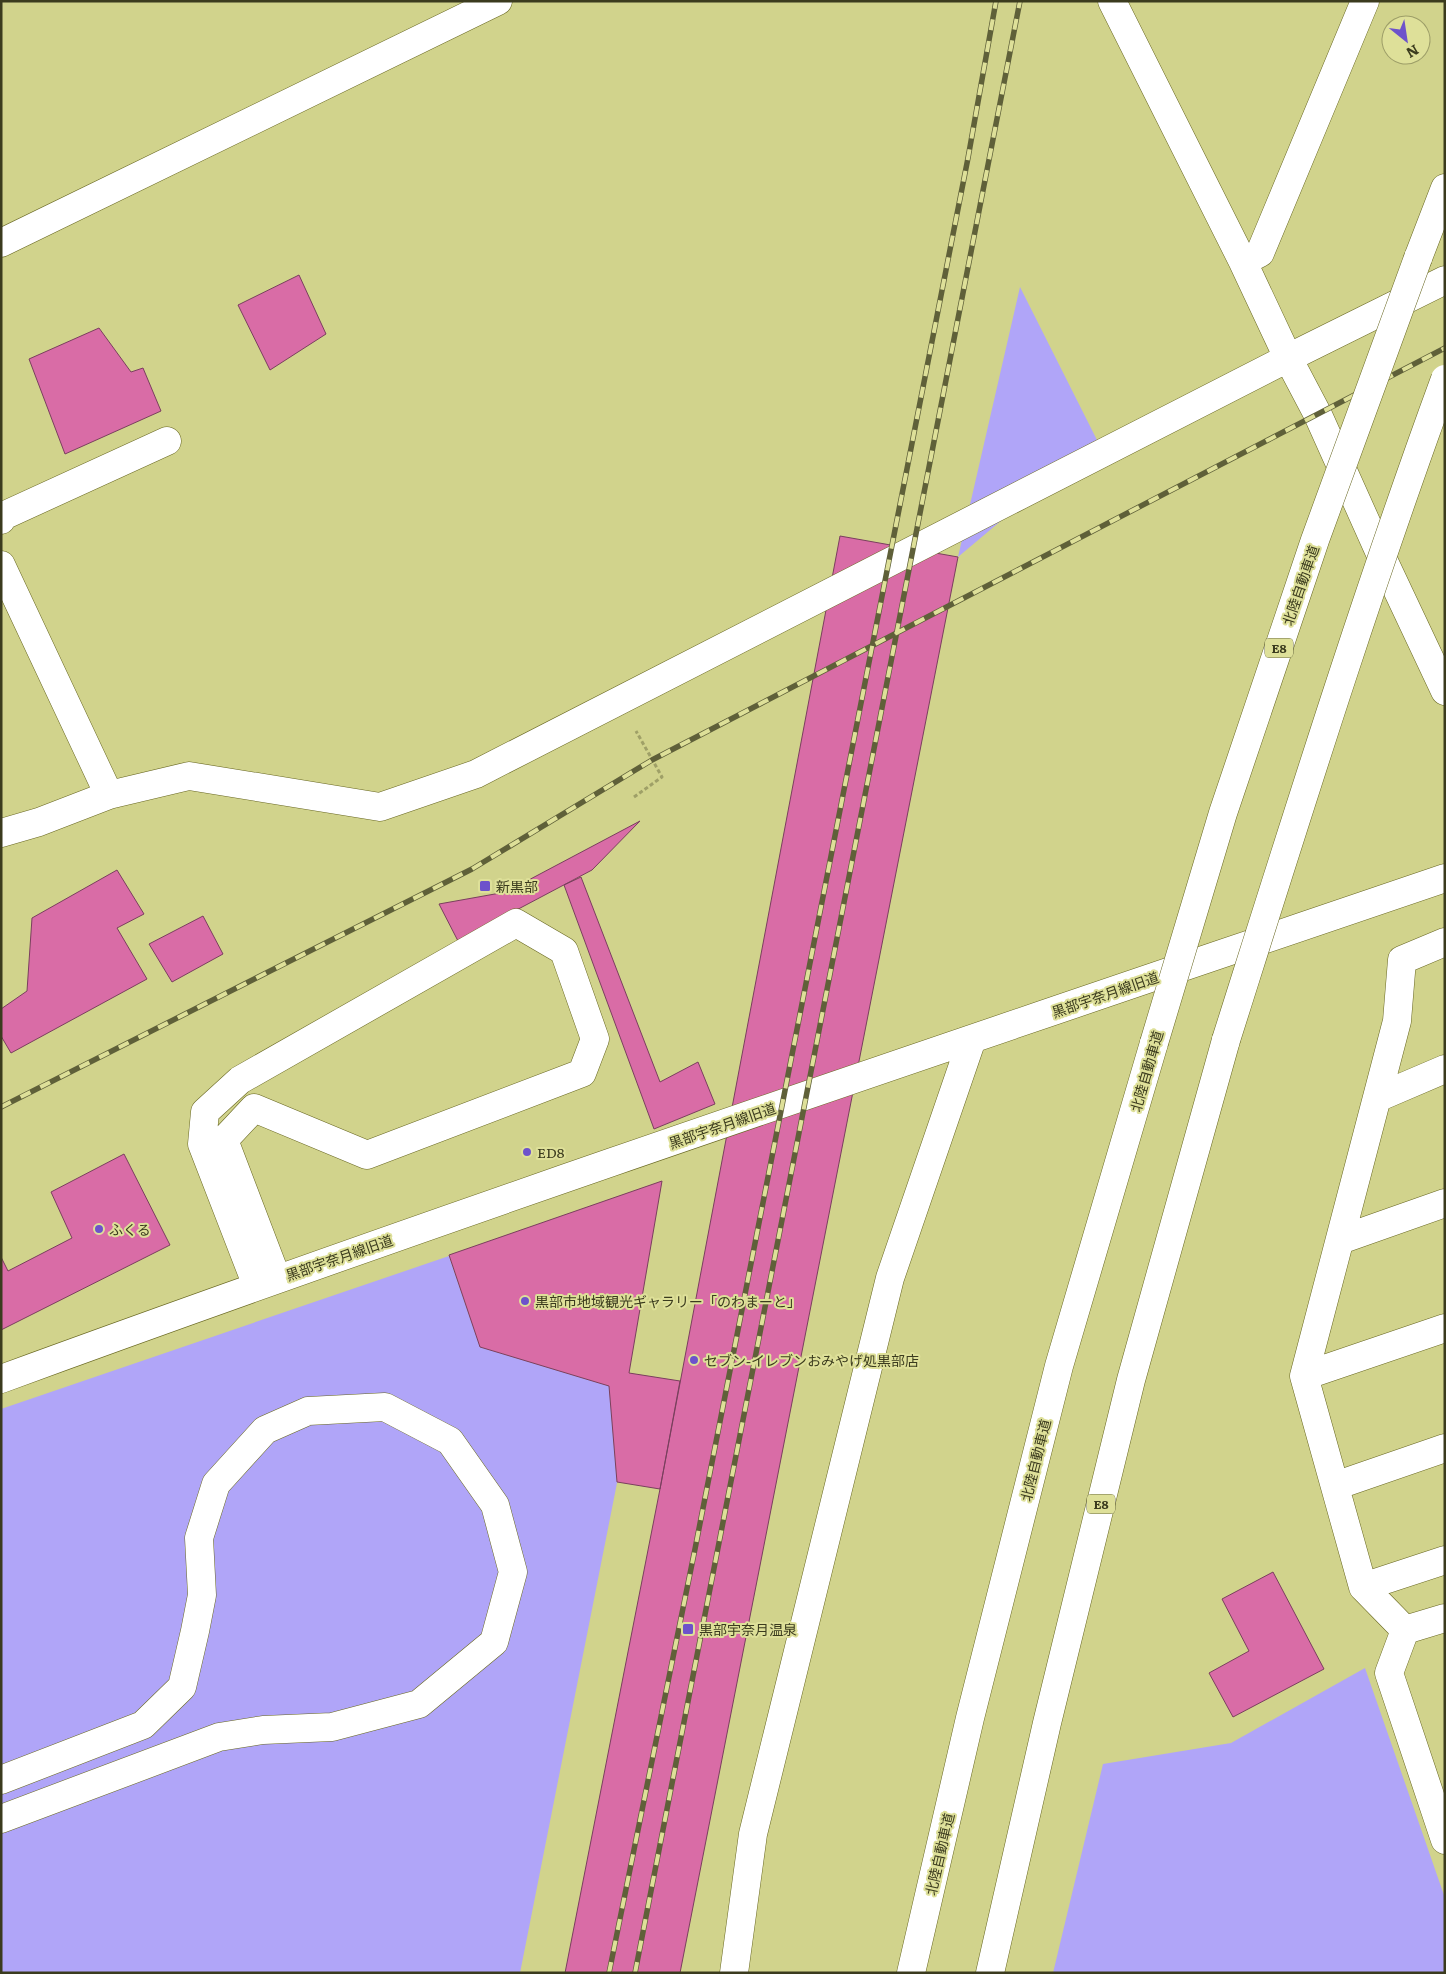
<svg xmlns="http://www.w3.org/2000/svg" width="1446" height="1974" font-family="Literata,'Noto Sans JP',serif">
<rect width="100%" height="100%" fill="#d1d38c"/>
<!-- green -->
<path fill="#b0a5f8" d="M1020 287 1097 440 958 557Z
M449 1256 480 1347 609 1386 617 1483 520 1973H1V1409Z
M1365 1668 1445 1898V1973H1053L1103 1764 1231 1743Z"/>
<!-- building -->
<path fill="#d96ca6" stroke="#7a3f5e" d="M299 275 326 334 270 370 238 305Z
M99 328 131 372 143 368 161 411 65 454 29 359Z
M840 536 958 557 680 1973H565L660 1489Z
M640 821 592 870 458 941 439 904 506 892Z
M117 870 144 914 117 928 147 979 11 1053 1 1036V1009L27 991 32 918Z
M581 877 660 1082 698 1062 715 1104 654 1129 564 885Z
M203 916 223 954 172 982 149 944Z
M124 1154 170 1245 1 1330V1257L8 1271 72 1238 51 1192Z
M662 1181 629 1373 680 1381 660 1489 617 1482 609 1386 480 1347 449 1255Z
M1273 1572 1324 1669 1233 1717 1209 1673 1249 1651 1222 1599Z"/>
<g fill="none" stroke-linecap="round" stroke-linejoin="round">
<defs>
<path id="minor" d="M1112 1 1243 262 1288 358 1318 415 1379 551 1445 691
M1 243 498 1
M1243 262 1260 253 1365 1
M1 520 3 516 167 441
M1 565 109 795
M1 833 39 822 109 795 189 776 380 807 476 774 1288 358 1445 280
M1377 1098 1445 1069
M1340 1240 1445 1203
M257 1286 202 1144 205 1112 240 1080 516 923 564 951 595 1039 582 1073 367 1155 254 1108 224 1140 277 1279
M1304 1376 1445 1328
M1 1379C479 1204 963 1042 1445 878
M1335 1486 1445 1448
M1363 1587 1445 1560
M1445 1618 1405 1630 1389 1673 1445 1840
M1405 1630 1363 1587 1304 1376 1397 1021 1402 960 1445 942
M1 1780 143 1725 182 1687 195 1631 202 1595 199 1538 216 1484 265 1430 308 1411 385 1407 450 1441 495 1505 513 1572 494 1642 419 1704 332 1727 263 1730 219 1737 1 1819
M734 1973 753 1834 890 1278 972 1039"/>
<path id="highway" d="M1418 258 1445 188
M911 1973 970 1718 1059 1366 1154 1043
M990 1973 1047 1723 1131 1380 1226 1040"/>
</defs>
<!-- minor casing -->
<use href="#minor" stroke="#686721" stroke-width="29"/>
<!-- highway casing -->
<use href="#highway" stroke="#686721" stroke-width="29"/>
<!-- path -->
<path stroke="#9fa067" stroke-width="3" stroke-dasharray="4 2.5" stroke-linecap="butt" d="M634 797 662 777 636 731"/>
<!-- minor -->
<use href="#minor" stroke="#fff" stroke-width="28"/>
<!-- highway -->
<use href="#highway" stroke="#fff" stroke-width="28"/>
<defs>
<path id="rail" d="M1 1107 472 869 652 760 1445 348
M609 1973 695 1549 968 158 996 1
M635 1973 1020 1"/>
</defs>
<!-- rail casing -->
<use href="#rail" stroke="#5f6039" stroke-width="5.5"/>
<!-- rail -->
<use href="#rail" stroke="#dee099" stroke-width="4" stroke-dasharray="11" stroke-linecap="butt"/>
<defs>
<path id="highway-bridge" d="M1226 1040C1296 819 1365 597 1445 379
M1154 1043 1223 813 1315 540 1418 258"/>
</defs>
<!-- highway-bridge casing -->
<use href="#highway-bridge" stroke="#686721" stroke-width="29" stroke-linecap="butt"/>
<!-- highway-bridge -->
<use href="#highway-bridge" stroke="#fff" stroke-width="28"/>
</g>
<!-- markers -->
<g fill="#6d52cb" stroke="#dee099" stroke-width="2">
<rect x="479" y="880" width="12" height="12" rx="2.5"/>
<circle cx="527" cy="1152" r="5"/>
<circle cx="99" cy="1229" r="5"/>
<circle cx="525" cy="1301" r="5"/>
<circle cx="694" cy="1360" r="5"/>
<rect x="682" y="1623" width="12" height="12" rx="2.5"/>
</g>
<g text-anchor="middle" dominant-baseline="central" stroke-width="4" stroke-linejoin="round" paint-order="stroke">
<!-- shield labels -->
<g fill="#dee099" stroke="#6c6c43" stroke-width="1">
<rect x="1265" y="638.5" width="28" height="19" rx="4"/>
<rect x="1087" y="1494.5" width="28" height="19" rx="4"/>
</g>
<g font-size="12" font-weight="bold" fill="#3b3b1e">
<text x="1279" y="648">E8</text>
<text x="1101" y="1504">E8</text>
</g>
<!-- street labels -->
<g font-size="14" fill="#3b3b1e" stroke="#dee099">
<text transform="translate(1300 585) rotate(-71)">北陸自動車道</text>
<text transform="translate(1105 994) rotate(-19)">黒部宇奈月線旧道</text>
<text transform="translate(1146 1071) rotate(-74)">北陸自動車道</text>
<text transform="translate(722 1125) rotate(-19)">黒部宇奈月線旧道</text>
<text transform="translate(339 1257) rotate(-19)">黒部宇奈月線旧道</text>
<text transform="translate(1035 1460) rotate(-76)">北陸自動車道</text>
<text transform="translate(939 1854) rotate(-77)">北陸自動車道</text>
</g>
<!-- poi labels -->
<g font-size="14" fill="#3b3b1e" stroke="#dee099" text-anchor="start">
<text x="496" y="886">新黒部</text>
<text x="537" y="1152">ED8</text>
<text x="109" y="1229">ふくる</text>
<text x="535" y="1301">黒部市地域観光ギャラリー「のわまーと」</text>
<text x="704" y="1360">セブン-イレブンおみやげ処黒部店</text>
<text x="699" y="1629">黒部宇奈月温泉</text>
</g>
</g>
<!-- border -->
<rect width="1446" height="1974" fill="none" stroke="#3b3b1e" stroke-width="5"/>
<!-- north arrow -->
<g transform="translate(1406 40) rotate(150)"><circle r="24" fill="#dee099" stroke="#9d9e68"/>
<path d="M0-4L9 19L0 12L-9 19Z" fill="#6d52cb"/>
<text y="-8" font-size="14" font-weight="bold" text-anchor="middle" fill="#3b3b1e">N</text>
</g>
</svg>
